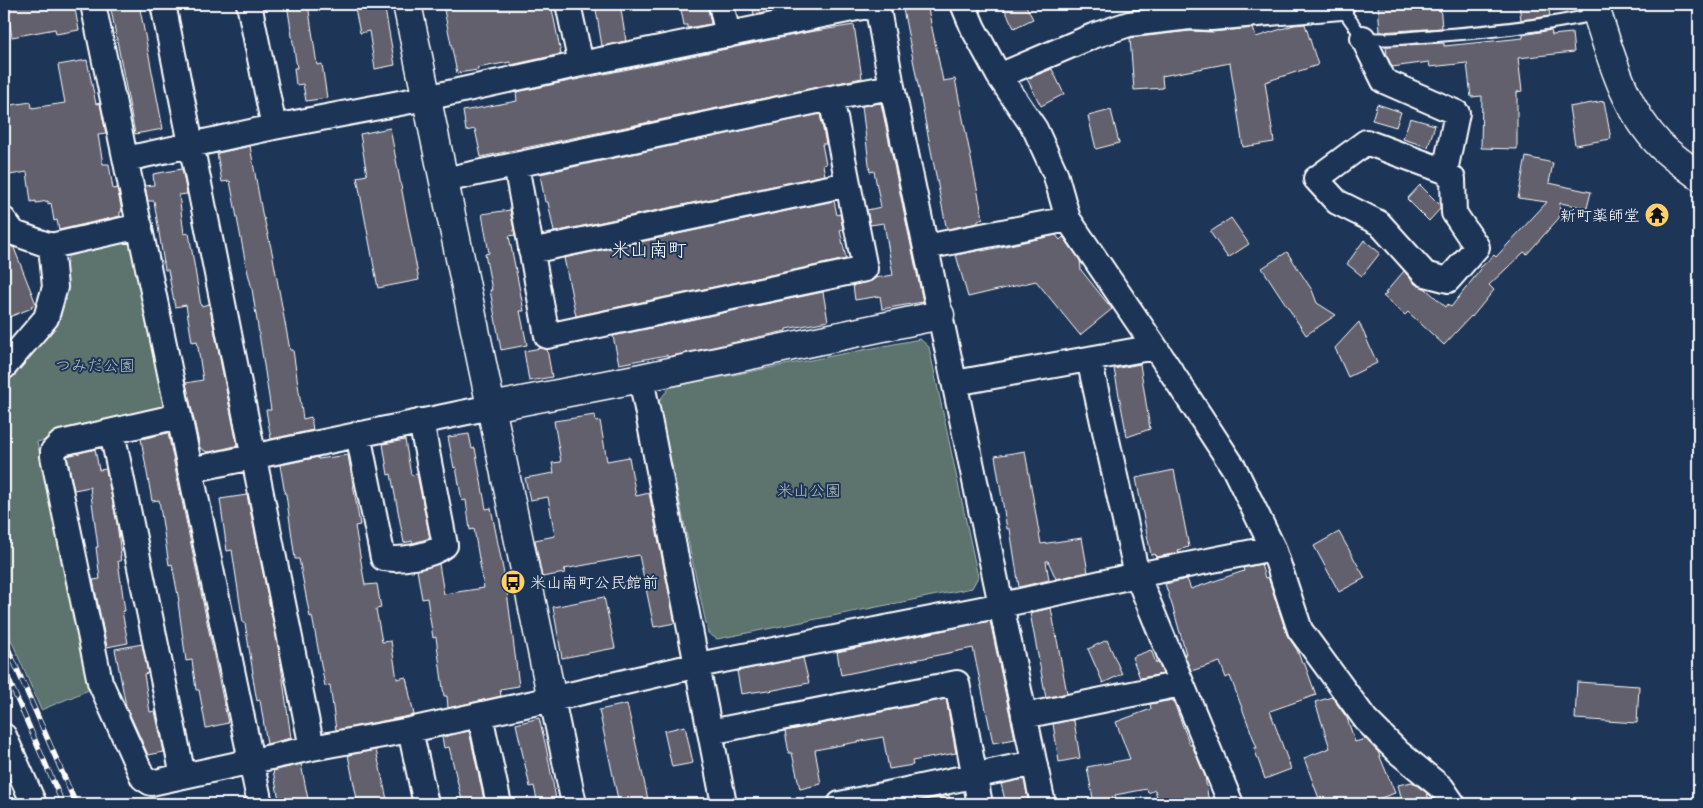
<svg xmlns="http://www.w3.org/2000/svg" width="1703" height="808" font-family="Delius,'Klee One',sans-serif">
<rect width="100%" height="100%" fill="#1d3557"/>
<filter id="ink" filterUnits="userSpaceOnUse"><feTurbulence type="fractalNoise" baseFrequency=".02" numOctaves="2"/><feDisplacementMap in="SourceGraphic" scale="10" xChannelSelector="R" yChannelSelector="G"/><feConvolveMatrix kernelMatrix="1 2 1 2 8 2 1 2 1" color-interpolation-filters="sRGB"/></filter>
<g filter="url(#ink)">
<!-- green -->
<path fill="#5c736e" stroke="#aeb9b6" d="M130 235 168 409 162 414 37 442 91 689 41 710 4 623V382L55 318 70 248Z
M920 339 929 347 978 577 972 588 717 639 708 633 658 402 670 387Z"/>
<!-- building -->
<path fill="#62606d" stroke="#fff" d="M6 4H74L79 30 56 34 55 29 12 37Z
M110 4H139L163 129 135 134Z
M287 4H308L317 65 322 64 327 98 306 101 303 84 296 85 294 68H297Z
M354 4H384L395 65 375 69 369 31 360 33Z
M481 4H551L561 54 511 65 510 62 477 68 478 70 457 73 444 10Z
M595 4H620L626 41 602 46Z
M680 4H707L711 24 687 28V25H684Z
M752 4H772L774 11 754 15Z
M902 4H927L943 81 955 79 983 218 978 220V223L948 229 946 226Z
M1002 4H1025L1033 19 1014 28Z
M1142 4H1185L1143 9Z
M1378 4H1440L1442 28 1380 32Z
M1519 4H1548L1550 16 1521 20Z
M1305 24 1318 65 1265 82 1274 142 1243 147 1230 63 1162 76 1163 88 1134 90 1130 38 1190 31 1212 32 1253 28 1256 37 1294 25Z
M854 25 862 78 481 157 475 129 466 131 463 111 517 101 516 92 809 32Z
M1551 30 1552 35 1572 33 1574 52 1518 58 1522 91 1517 92V149L1481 148 1482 96 1471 97 1467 63 1430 67 1429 62 1392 67 1387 56 1386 46 1444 43V46L1523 38V35Z
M87 60 96 104 100 103 106 134 98 135 103 164H109L113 189 117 188 122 211 120 212V216L59 230 57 220 54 221 51 203 48 204V201L36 203V201L31 202 27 172 4 176V106L31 102 32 108 65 103 58 65Z
M1052 69 1064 94 1041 106 1027 79Z
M1604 101 1611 139 1575 145 1569 107Z
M881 103 923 302 882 309 880 296 855 300 853 285 868 282 875 278 893 275 884 223 870 225 867 210 881 207 874 171 870 172 862 106Z
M1377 104 1401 112 1396 127 1372 120Z
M1111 110 1119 143 1096 149 1088 116Z
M820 114 826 144H822L826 164 823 165 825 175 554 232 548 202H545L540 174Z
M1410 118 1435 125 1428 147 1403 139Z
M390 128 419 280 378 288 357 177 367 175 360 134Z
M250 146 263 218H264L272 252 290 350H293L303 419 311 417 313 430 271 439 266 410H271L252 289 246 265 230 181 222 182 217 153Z
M1526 157 1553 163 1549 183 1591 192 1587 208 1560 203 1559 218 1527 254 1524 252 1489 285 1494 290 1472 317 1471 316 1444 345 1408 312 1405 315 1383 296 1387 294 1385 293 1404 271 1415 284 1426 289 1446 307 1448 304 1451 307 1481 269 1480 268 1494 255 1496 257 1547 202 1518 198Z
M182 169 187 194 179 195 184 234 189 233 201 306 209 304 237 444 235 446 215 451 207 452 200 448 186 383 203 380 197 341 192 342 186 305 175 307 168 270H165L154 201H148L145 186 154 185 153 174Z
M1420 185 1440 205V209L1429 221 1407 199Z
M834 201 837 215 840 214 843 229 840 230 846 259 576 316 564 258Z
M510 210 515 235 509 236 524 311H520L527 345 501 350 490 290H492L485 254 489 253 482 214Z
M1231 218 1249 244 1228 258 1210 232Z
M1056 235 1060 240 1063 237 1064 238 1080 260 1081 270 1112 309 1080 335 1036 281 968 297 956 255 982 250V251Z
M1364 240 1380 253 1362 276 1347 264Z
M4 242 14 248 36 304 31 306 32 308 4 319Z
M1287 252 1312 290 1317 303 1336 315 1306 335 1262 268Z
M823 292 828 321 786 329V331L667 357V355L619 364 613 336Z
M1359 322 1377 363 1348 377 1335 348Z
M541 348 547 349 552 377 529 381 524 351Z
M1140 364 1150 429 1127 437 1114 369Z
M595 415 596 422 600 421 607 461 629 457 636 496 649 493 675 623 654 627 639 555 564 569 565 573 542 577 535 540 555 536 548 497 530 500 525 478 554 473 552 463 561 462 554 421Z
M168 433 228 723 206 728 199 690H196L192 660 186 661 178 602 179 601 172 564 169 565 159 500 152 501 141 439Z
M469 434 472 449 475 448 486 509 491 508 506 584 519 686 500 689 501 696 448 708 447 696H444L436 637 433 638 427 598 422 599 417 570 439 564 444 594 484 588 474 529 470 530 466 500 462 501 456 467 454 468 448 437Z
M405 440 411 475 417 474 430 538 413 543 412 541 404 543 391 474 388 475 383 444Z
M95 449 99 470 106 469 117 523 121 556H120L121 561H118L125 611H122L128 643 107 647 93 580 100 579 96 547H98L90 487 74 490 67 456Z
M1025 451 1041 544 1082 538 1088 572 1056 579 1048 561H1046L1049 580 1019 587 1010 529H1007L995 456Z
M348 455 360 525 355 526 365 585 377 584 381 608 376 609 382 642 391 641 397 679 406 677 414 715 336 730 330 685 325 686 312 616 310 617 299 559H295L286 494H285L280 465 318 457V459Z
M1174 470 1189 547 1178 550 1179 553 1156 557 1155 554 1151 555 1136 478Z
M247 495 279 651 291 738 267 744 260 700 257 701 252 673H253L245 623H243L232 550 227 551 220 499Z
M1339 532 1365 578 1339 592 1314 546Z
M1261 564 1265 578 1268 577 1287 635 1297 650 1302 663 1304 662 1316 695 1270 711 1291 769 1265 779 1254 748H1257L1230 676 1226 678 1220 662 1191 671 1184 654H1186L1173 608 1165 584 1187 579 1191 589 1244 571 1243 568Z
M604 597 615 648 562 658 553 607Z
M1051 608 1067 693 1046 698 1030 613Z
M990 621 1015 739 993 743 973 648 841 675 837 652Z
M1107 640 1122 674 1103 683 1088 649Z
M142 644 148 673 144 674 150 712 155 711 164 752 148 755 126 706 115 649Z
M1151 650 1156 663 1158 662 1163 674 1140 678 1132 657Z
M803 658 809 683 769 691 768 690 741 694 737 671Z
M1577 682 1639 686 1637 723 1575 719Z
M1332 697 1347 718 1355 742 1366 739 1378 752 1395 793 1364 804H1321L1304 758 1330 748 1315 702Z
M946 699 956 753 912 761 913 765 889 769 883 737 815 750 821 784 800 789 792 753H789L785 731Z
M1173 700 1190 745H1192L1205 776 1209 804H1159L1155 790 1148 793 1147 789 1115 795 1117 804H1094L1087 767 1130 759 1116 722 1151 709 1150 704Z
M627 704 641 767 649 804H619L599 710Z
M539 718 546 747 557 804H538L534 786 530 787 516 724Z
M1071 720 1074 721 1080 758 1059 762 1053 724Z
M685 726 693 763 672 767 664 731Z
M469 731 485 804H463L449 747 444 748 442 737Z
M376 750 388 804H358L348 755Z
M301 764 309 804H280L273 771Z
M1024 779 1029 804H1006L1001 784Z
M1412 782 1427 793 1430 804H1403L1398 785Z
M949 795 950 804H925L924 800Z"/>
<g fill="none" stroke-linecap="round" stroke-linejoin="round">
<defs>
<path id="lane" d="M1341 7 1363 38C1386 41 1409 37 1431 36 1487 32 1544 26 1598 14"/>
<path id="street" d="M93 4 260 804
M163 4 312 748
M249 4 274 127
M568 4 581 64
M721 4 728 35
M877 4 892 87 1043 804
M963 4 973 28 999 76 1035 129 1055 173 1068 219 1155 347 1234 468 1273 548 1300 630 1366 720 1398 752 1442 788 1453 804
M1363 38 1384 81 1457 113 1445 171 1366 142 1316 179 1337 202 1379 223 1425 274 1448 280 1477 247 1454 213 1453 179 1445 171
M999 76 1093 36 1129 24 1190 17 1211 18 1341 7 1340 4
M126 159 274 127 426 98 581 64 877 4
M516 165 547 336 865 269 831 98
M444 180 831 98 892 87
M4 220 14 233 51 246 140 226
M926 247 1068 219
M531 251 848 184
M1089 359 1137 575 1231 804
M4 367 46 318 55 287 51 246
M641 378 724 804
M955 383 1155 347
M179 416 61 443 53 451V456L100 682 143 778 151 783 312 748 410 730 552 699 698 665 1002 605 1137 575 1273 548
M112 432 183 776
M358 434 383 558C401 561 431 556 445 545L421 421
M190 470 491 407
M552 699 574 804
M480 715 499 804
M1024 716 1181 684
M410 730 426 804
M710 732 957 683 980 804
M4 736 34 804
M840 804 1034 763"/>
<path id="secondary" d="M407 4 552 699
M491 407 641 378 940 315"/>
<path id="primary" d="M1594 4C1610 53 1623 107 1660 145 1672 157 1686 166 1699 176"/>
</defs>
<!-- lane casing -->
<use href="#lane" stroke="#fff" stroke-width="15"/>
<!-- street casing -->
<use href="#street" stroke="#fff" stroke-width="28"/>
<!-- secondary casing -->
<use href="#secondary" stroke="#fff" stroke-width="31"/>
<!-- primary casing -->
<use href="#primary" stroke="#fff" stroke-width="31"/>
<!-- lane -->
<use href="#lane" stroke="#1d3557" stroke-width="11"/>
<!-- street -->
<use href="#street" stroke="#1d3557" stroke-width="24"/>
<!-- secondary -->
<use href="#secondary" stroke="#1d3557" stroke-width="28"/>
<!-- primary -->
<use href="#primary" stroke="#1d3557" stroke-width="28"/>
<defs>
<path id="rail" d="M4 639 76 804
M4 669 63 804"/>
</defs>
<!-- rail casing -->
<use href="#rail" stroke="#fff" stroke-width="5.5"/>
<!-- rail -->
<use href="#rail" stroke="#1d3557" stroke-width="4" stroke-dasharray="11" stroke-linecap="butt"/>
</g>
</g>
<!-- icons -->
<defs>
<symbol id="temple-disc" viewBox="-11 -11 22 22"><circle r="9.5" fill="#ffd166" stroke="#1d3557"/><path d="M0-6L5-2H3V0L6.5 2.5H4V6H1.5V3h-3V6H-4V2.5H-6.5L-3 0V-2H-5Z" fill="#111"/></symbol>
<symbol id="bus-disc" viewBox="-11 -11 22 22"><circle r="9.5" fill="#ffd166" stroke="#1d3557"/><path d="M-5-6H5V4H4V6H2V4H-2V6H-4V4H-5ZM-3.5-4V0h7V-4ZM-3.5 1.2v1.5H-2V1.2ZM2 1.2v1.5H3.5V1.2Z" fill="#111"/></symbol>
</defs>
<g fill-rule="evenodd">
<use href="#temple-disc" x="1643" y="201" width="28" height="28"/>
<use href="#bus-disc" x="499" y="568" width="28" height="28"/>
</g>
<g text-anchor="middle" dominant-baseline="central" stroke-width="4" stroke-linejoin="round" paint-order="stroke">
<!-- poi labels -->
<g font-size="16" fill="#fff" stroke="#1d3557" text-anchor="end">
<text x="1640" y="215">新町薬師堂</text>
<text x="530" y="582" text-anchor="start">米山南町公民館前</text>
</g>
<!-- park labels -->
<g font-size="16" fill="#b6c0be" stroke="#1d3557">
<text x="95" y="365">つみだ公園</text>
<text x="809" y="490">米山公園</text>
</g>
<!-- quarter labels -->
<g font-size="19" fill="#fff" stroke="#1d3557">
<text x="649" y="249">米山南町</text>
</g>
</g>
<!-- margin -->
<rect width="1703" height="808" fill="none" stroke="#1d3557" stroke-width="20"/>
<rect x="10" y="10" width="1683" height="788" fill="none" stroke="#fff" stroke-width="2" filter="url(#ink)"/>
</svg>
